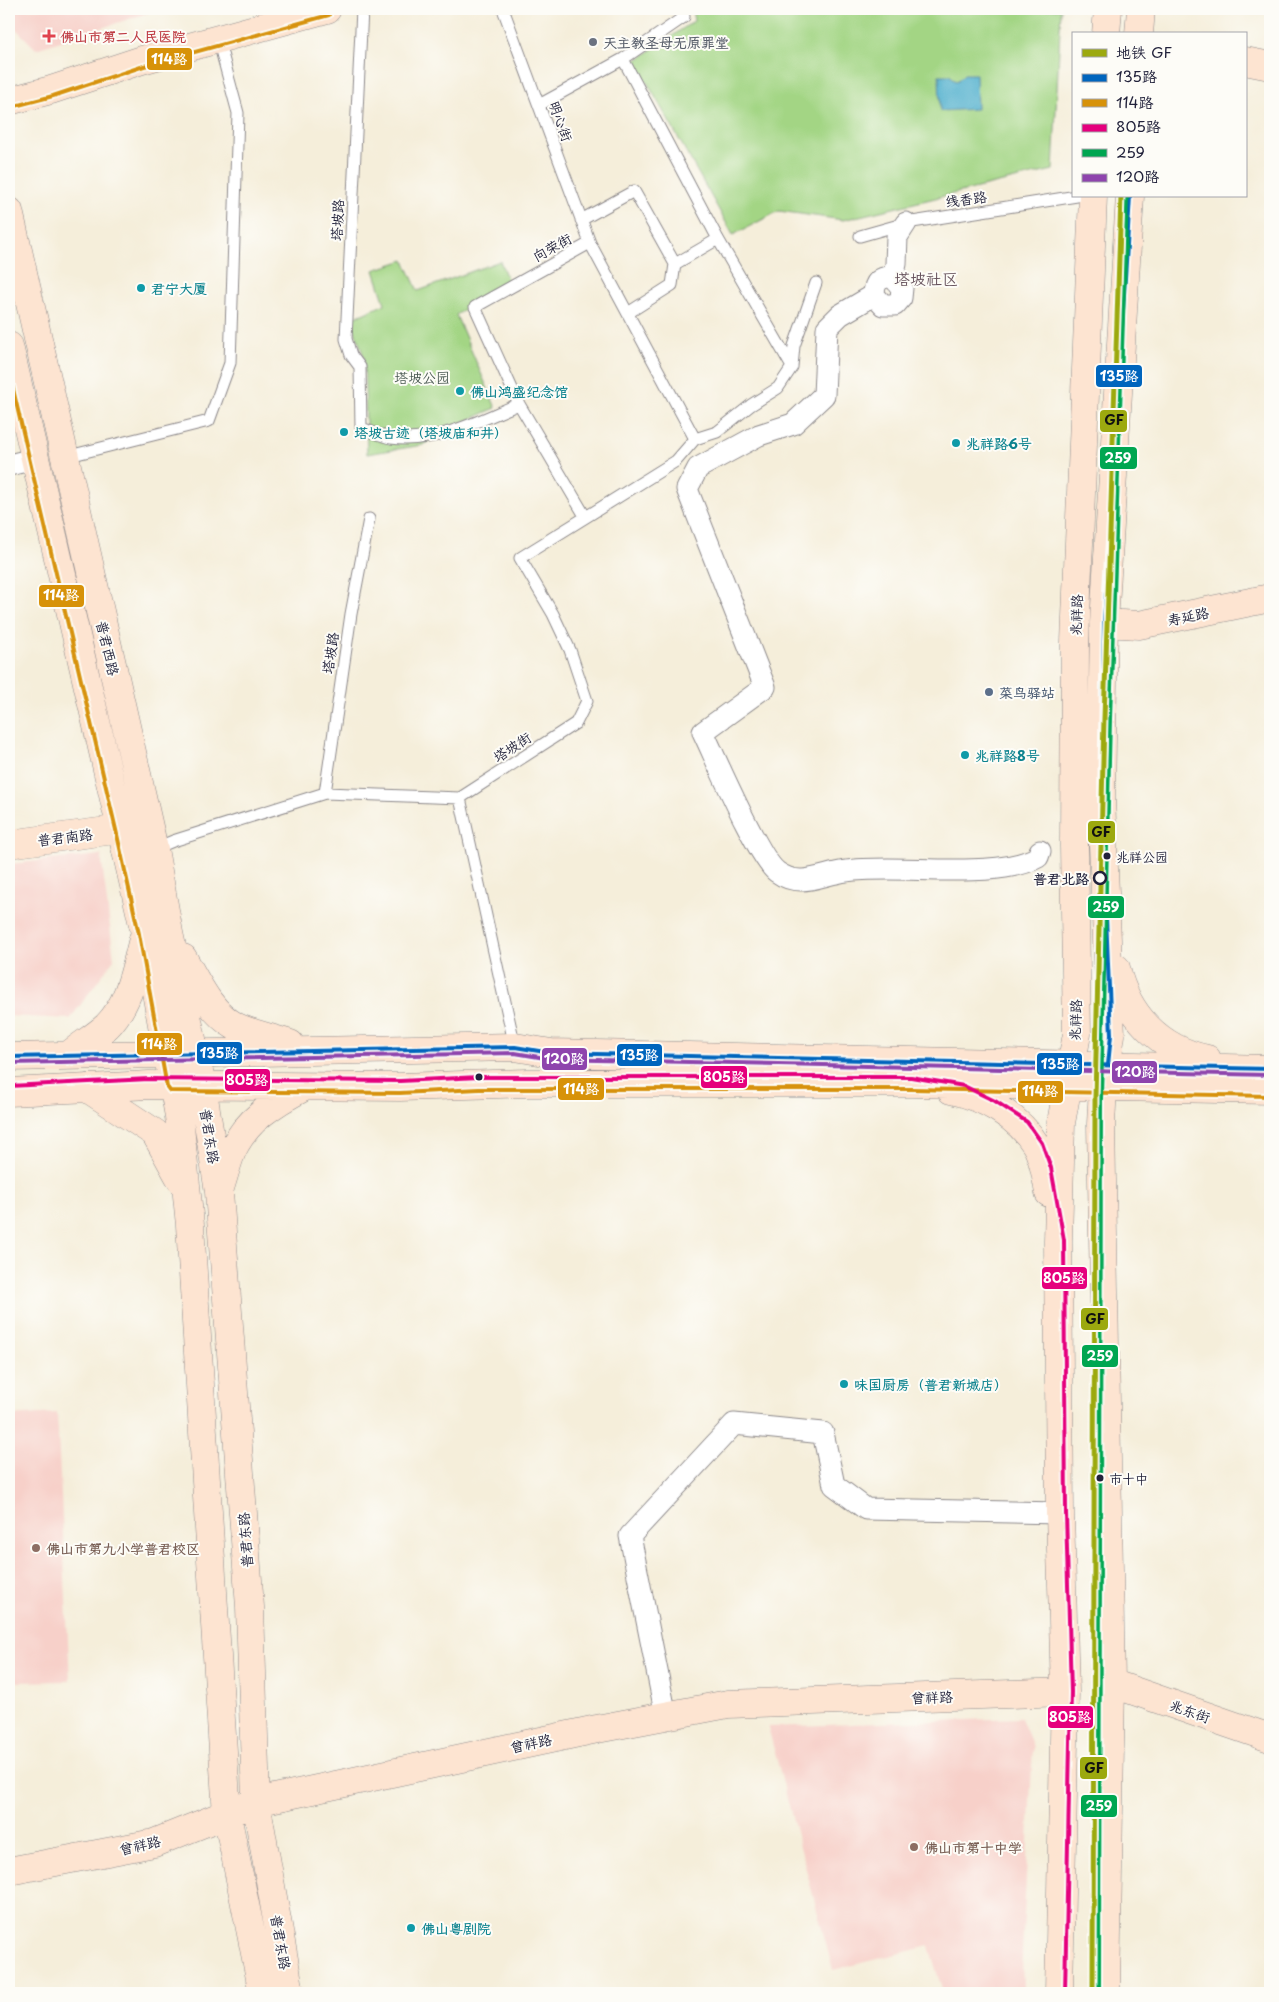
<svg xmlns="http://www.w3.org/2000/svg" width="1279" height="2002" font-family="'Playpen Sans','LXGW WenKai TC',sans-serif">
<rect width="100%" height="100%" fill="#fdfcf7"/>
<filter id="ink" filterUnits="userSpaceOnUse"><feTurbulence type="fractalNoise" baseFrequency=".02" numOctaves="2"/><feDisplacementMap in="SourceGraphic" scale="10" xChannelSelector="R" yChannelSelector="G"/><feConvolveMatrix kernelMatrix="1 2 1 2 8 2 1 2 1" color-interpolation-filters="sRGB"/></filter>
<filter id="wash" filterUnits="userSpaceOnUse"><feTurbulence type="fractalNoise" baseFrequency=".0096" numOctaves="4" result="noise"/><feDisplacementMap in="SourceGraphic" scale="20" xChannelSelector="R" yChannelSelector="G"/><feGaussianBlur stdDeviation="1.12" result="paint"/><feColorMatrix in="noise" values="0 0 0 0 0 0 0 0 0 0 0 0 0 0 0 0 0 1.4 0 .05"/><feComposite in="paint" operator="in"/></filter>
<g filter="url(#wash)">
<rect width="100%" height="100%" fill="#f5eeda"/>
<!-- built -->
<path fill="#f7d0c9" d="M11 9H160L36 49 11 24Z
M101 855 114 959 70 1019 9 1016V864Z
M57 1413 70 1681 9 1682V1416Z
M1021 1718 1033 1747 1022 1952 1023 1993H943L929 1946 833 1970 768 1727Z"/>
<!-- green -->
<path fill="#a3d584" stroke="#627c60" d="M692 9H1061L1053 170 843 220 779 211 733 235 635 61 694 21Z
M404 260 418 291 500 261 508 281 456 315 496 408 447 429 423 445 367 454 364 357 351 319 385 304 374 270Z"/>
<!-- water -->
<path fill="#4eafcd" stroke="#386884" d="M964 74H976L977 109 940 111 939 75H950L954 80 957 81Z"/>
</g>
<g filter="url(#ink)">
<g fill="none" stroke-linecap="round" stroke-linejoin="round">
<defs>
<path id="lane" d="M362 9 346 339 351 355 360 367 361 428C371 431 381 436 391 438 437 444 478 421 519 404
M503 9 590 243 695 439
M683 9 684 17 623 59 718 239 792 367
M539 105 623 59
M581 220 634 191 675 264 718 239
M860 236 906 223 1077 196
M628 313 672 285 675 264
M695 439 717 432 751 405 778 388 792 367 794 346 816 283
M65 457 209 421 230 363 238 113 218 39
M585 516 519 404 475 307 590 243
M325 793 351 614 369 519
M154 849 173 841 325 793 460 798
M515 1047 460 798 576 723 587 701 570 650 553 614 520 558 676 461 695 439"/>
<path id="street" d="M893 277 902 288 901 298 895 305H883L874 295C874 282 880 276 893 277L896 264 897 237 906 223
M874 295 840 315 827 328 824 395 793 424 759 435 698 468 687 489 765 687 703 732C716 759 758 858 777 872 800 889 822 874 846 871 898 863 995 881 1038 857L1040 851
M9 465 34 459
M666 1716 630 1536 734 1424 823 1433 834 1485 866 1509 1060 1513"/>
<path id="secondary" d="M1106 34 1108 9
M1139 34 1141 9
M1245 61 1270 66
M9 101 51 90 142 60 327 9
M9 211 154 849 169 933 202 1085 219 1192 250 1607 256 1802 290 1993
M9 346 145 933 179 1116 190 1225 227 1815 263 1993
M1104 623 1139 625 1270 598
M9 844 122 829
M183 958C197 982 210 1012 235 1026 251 1034 273 1038 290 1044
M1116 968C1127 1015 1159 1049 1207 1059
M69 1055C81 1045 96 1036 107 1026 130 1003 135 969 143 939
M9 1057 515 1047 551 1053 1270 1069
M87 1088 155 1133 181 1180
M951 1090C983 1096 1019 1117 1036 1145 1044 1159 1046 1177 1049 1193
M9 1092 149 1085 400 1087 528 1083H911L1270 1090
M220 1188C224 1176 227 1163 232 1151 246 1120 275 1102 304 1087
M1111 1683 1270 1738
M9 1871 154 1843 256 1802 597 1729 728 1704 1065 1692
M1059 1993 1065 1692 1060 1513 1058 1241 1061 1123 1077 1034 1074 846 1075 642 1093 196
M1106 1993 1111 1683 1101 1124 1103 1087 1111 1035 1101 798 1104 623 1130 196"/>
</defs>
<!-- lane casing -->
<use href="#lane" stroke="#8c888a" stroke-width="13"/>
<!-- street casing -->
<use href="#street" stroke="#8c888a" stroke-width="23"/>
<!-- secondary casing -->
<use href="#secondary" stroke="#8c888a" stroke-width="29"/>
<!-- lane -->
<use href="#lane" stroke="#fff" stroke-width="11"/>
<!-- street -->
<use href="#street" stroke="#fff" stroke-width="21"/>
<!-- secondary -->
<use href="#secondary" stroke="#fde4d1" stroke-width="28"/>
<defs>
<path id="bus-1" d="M9 1057 515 1047 551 1053 1270 1069
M1108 1065 1111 1035 1101 798 1104 623 1130 196"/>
<path id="bus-2" d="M11 107 53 96 144 66 329 15
M9 372 116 830 139 934 167 1087 170 1091 400 1093 479 1089H911L1270 1096"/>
<path id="bus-3" d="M9 1086 149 1079 400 1081 479 1077H911L964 1086 995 1101 1027 1122 1042 1143 1051 1168 1064 1240 1066 1513 1071 1692 1065 1993"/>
<path id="bus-4" d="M1099 1993 1101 1098 1110 719 1127 196"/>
<path id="bus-5" d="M9 1063 515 1053 551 1059 1270 1075"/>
</defs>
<!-- bus-1 casing -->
<use href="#bus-1" stroke="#fdfcf7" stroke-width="8"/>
<!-- bus-2 casing -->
<use href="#bus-2" stroke="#fdfcf7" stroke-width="8"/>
<!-- bus-3 casing -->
<use href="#bus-3" stroke="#fdfcf7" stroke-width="8"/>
<!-- bus-4 casing -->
<use href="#bus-4" stroke="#fdfcf7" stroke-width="8"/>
<!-- bus-5 casing -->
<use href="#bus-5" stroke="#fdfcf7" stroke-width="8"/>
<!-- bus-1 -->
<use href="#bus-1" stroke="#0065bd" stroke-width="4"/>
<!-- bus-2 -->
<use href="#bus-2" stroke="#d79209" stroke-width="4"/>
<!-- bus-3 -->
<use href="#bus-3" stroke="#e5007d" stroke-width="4"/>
<!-- bus-4 -->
<use href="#bus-4" stroke="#00a651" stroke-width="4"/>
<!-- bus-5 -->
<use href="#bus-5" stroke="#8e44ad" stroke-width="4"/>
<defs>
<path id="metro-1" d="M1093 1993 1095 1098 1104 719 1121 196"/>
</defs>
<!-- metro-1 casing -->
<use href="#metro-1" stroke="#fdfcf7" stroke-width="9"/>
<!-- metro-1 -->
<use href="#metro-1" stroke="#9ca90f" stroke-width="5"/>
</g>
</g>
<!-- markers -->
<path fill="#e0444e" stroke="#fdfcf7" stroke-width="2" d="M46.5 28.5h5v5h5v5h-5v5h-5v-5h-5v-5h5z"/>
<circle fill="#6b7280" stroke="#fdfcf7" stroke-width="2" cx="593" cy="42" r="5"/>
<g fill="#0f9aa8" stroke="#fdfcf7" stroke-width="2">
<circle cx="141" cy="288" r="5"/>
<circle cx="460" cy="391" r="5"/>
<circle cx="344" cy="432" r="5"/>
<circle cx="956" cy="443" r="5"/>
<circle cx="965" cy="755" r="5"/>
<circle cx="844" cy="1384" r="5"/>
<circle cx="411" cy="1928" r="5"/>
</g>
<circle fill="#5c6f8a" stroke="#fdfcf7" stroke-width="2" cx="989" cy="692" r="5"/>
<g fill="#22223b" stroke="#fdfcf7" stroke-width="2">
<circle cx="1107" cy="856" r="4.5"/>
<circle cx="479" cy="1077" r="4.5"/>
<circle cx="1100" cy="1478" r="4.5"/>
</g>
<circle fill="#fdfcf7" stroke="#22223b" stroke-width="2.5" cx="1100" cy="878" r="6"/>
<g fill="#8d6e63" stroke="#fdfcf7" stroke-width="2">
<circle cx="36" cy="1548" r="5"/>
<circle cx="914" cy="1847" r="5"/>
</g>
<g text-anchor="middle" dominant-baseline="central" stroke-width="4" stroke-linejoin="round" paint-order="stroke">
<!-- bus labels -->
<g font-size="13" fill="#22223b" stroke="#fdfcf7" text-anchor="start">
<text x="1116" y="856">兆祥公园</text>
<text x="1109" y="1478">市十中</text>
</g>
<!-- health labels -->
<g font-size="14" font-weight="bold" fill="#be3a42" stroke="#fdfcf7" text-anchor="start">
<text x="60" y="36">佛山市第二人民医院</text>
</g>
<!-- worship labels -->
<g font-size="14" font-weight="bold" fill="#5b616d" stroke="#fdfcf7" text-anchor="start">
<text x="603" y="42">天主教圣母无原罪堂</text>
</g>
<!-- street labels -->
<g font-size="14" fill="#22223b" stroke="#fdfcf7">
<text transform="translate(561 121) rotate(70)">明心街</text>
<text transform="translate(966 199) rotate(-8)">线香路</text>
<text transform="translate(337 220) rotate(-87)">塔坡路</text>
<text transform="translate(552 247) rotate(-29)">向荣街</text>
<text transform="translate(1076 615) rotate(-88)">兆祥路</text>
<text transform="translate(1188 616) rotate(-11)">寿延路</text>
<text transform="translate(108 648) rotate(77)">普君西路</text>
<text transform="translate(330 653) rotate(-82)">塔坡路</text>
<text transform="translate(512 747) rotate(-33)">塔坡街</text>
<text transform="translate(65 837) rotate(-7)">普君南路</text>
<text transform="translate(1075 1020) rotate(-88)">兆祥路</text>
<text transform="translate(210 1136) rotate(81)">普君东路</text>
<text transform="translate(245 1540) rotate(-94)">普君东路</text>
<text transform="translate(932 1697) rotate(-2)">曾祥路</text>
<text transform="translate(1190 1711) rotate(19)">兆东街</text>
<text transform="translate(531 1743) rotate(-12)">曾祥路</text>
<text transform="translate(140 1845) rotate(-13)">曾祥路</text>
<text transform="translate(281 1942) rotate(80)">普君东路</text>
</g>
<!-- culture labels -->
<g font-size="14" font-weight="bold" fill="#0d838f" stroke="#fdfcf7" text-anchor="start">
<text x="151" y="288">君宁大厦</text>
<text x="470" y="391">佛山鸿盛纪念馆</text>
<text x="354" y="432">塔坡古迹（塔坡庙和井）</text>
<text x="966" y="443">兆祥路6号</text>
<text x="975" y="755">兆祥路8号</text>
<text x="854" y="1384">味国厨房（普君新城店）</text>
<text x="421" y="1928">佛山粤剧院</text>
</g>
<!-- park labels -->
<g font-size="14" fill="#495851" stroke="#fdfcf7">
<text x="422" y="377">塔坡公园</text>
</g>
<!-- service labels -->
<g font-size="14" font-weight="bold" fill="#4e5e75" stroke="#fdfcf7" text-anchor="start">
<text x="999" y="692">菜鸟驿站</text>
</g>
<!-- stop labels -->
<g font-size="14" font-weight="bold" fill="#22223b" stroke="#fdfcf7" text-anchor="end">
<text x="1089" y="878">普君北路</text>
</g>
<!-- education labels -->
<g font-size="14" font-weight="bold" fill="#785e54" stroke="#fdfcf7" text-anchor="start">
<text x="46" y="1548">佛山市第九小学普君校区</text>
<text x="924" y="1847">佛山市第十中学</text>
</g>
<!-- quarter labels -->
<g font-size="16" fill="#66525c" stroke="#fdfcf7">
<text x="926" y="278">塔坡社区</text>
</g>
</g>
<g stroke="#fdfcf7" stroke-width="2">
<rect x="146" y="47" width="47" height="24" rx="5" fill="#d79209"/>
<rect x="1095" y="364" width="48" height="24" rx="5" fill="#0065bd"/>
<rect x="1099" y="409" width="29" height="24" rx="5" fill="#9ca90f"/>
<rect x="1099" y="446" width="39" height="24" rx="5" fill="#00a651"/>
<rect x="38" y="584" width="47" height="24" rx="5" fill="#d79209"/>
<rect x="1087" y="820" width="29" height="24" rx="5" fill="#9ca90f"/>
<rect x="1087" y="895" width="38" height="24" rx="5" fill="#00a651"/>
<rect x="136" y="1032" width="47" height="24" rx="5" fill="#d79209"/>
<rect x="196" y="1041" width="47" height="24" rx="5" fill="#0065bd"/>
<rect x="616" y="1043" width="47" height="24" rx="5" fill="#0065bd"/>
<rect x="541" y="1047" width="47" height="24" rx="5" fill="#8e44ad"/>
<rect x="1036" y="1052" width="47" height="24" rx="5" fill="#0065bd"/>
<rect x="1111" y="1060" width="47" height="24" rx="5" fill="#8e44ad"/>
<rect x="700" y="1065" width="48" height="24" rx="5" fill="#e5007d"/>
<rect x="224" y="1068" width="47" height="24" rx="5" fill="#e5007d"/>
<rect x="557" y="1077" width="48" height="24" rx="5" fill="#d79209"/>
<rect x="1017" y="1080" width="47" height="24" rx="5" fill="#d79209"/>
<rect x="1041" y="1266" width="47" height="24" rx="5" fill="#e5007d"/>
<rect x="1080" y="1307" width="29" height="24" rx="5" fill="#9ca90f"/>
<rect x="1081" y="1344" width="38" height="24" rx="5" fill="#00a651"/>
<rect x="1047" y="1705" width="47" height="24" rx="5" fill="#e5007d"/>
<rect x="1079" y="1756" width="29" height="24" rx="5" fill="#9ca90f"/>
<rect x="1080" y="1794" width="38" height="24" rx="5" fill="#00a651"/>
</g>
<g font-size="14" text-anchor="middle" font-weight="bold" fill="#fff">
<text x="169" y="64">114路</text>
<text x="1119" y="381">135路</text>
<text x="1118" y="463">259</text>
<text x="61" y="600">114路</text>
<text x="1106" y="912">259</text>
<text x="159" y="1049">114路</text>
<text x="219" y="1058">135路</text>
<text x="639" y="1060">135路</text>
<text x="564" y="1064">120路</text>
<text x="1060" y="1069">135路</text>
<text x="1135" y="1077">120路</text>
<text x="724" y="1082">805路</text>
<text x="247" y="1085">805路</text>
<text x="581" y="1094">114路</text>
<text x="1040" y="1096">114路</text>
<text x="1064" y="1283">805路</text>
<text x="1100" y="1361">259</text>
<text x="1070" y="1722">805路</text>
<text x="1099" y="1811">259</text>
</g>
<g font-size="14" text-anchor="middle" font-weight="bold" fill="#111">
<text x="1114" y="425">GF</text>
<text x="1101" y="837">GF</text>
<text x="1095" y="1324">GF</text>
<text x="1094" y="1773">GF</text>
</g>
<!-- margin -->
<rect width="1279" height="2002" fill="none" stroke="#fdfcf7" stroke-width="30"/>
<!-- legend -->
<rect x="1072" y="32" width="175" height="165" fill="#fdfcf7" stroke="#a5a5ac"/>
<rect x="1082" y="49" width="25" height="8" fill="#9ca90f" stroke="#a5a5ac"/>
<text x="1116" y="58" font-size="15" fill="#22223b">地铁 GF</text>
<rect x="1082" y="74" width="25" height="8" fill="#0065bd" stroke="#a5a5ac"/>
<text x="1116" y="82" font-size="15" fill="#22223b">135路</text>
<rect x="1082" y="99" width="25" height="8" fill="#d79209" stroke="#a5a5ac"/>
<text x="1116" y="108" font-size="15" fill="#22223b">114路</text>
<rect x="1082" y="124" width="25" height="8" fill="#e5007d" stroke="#a5a5ac"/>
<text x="1116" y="132" font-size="15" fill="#22223b">805路</text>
<rect x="1082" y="149" width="25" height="8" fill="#00a651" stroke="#a5a5ac"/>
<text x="1116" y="158" font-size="15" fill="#22223b">259</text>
<rect x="1082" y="174" width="25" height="8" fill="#8e44ad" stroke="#a5a5ac"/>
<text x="1116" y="182" font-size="15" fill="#22223b">120路</text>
</svg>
